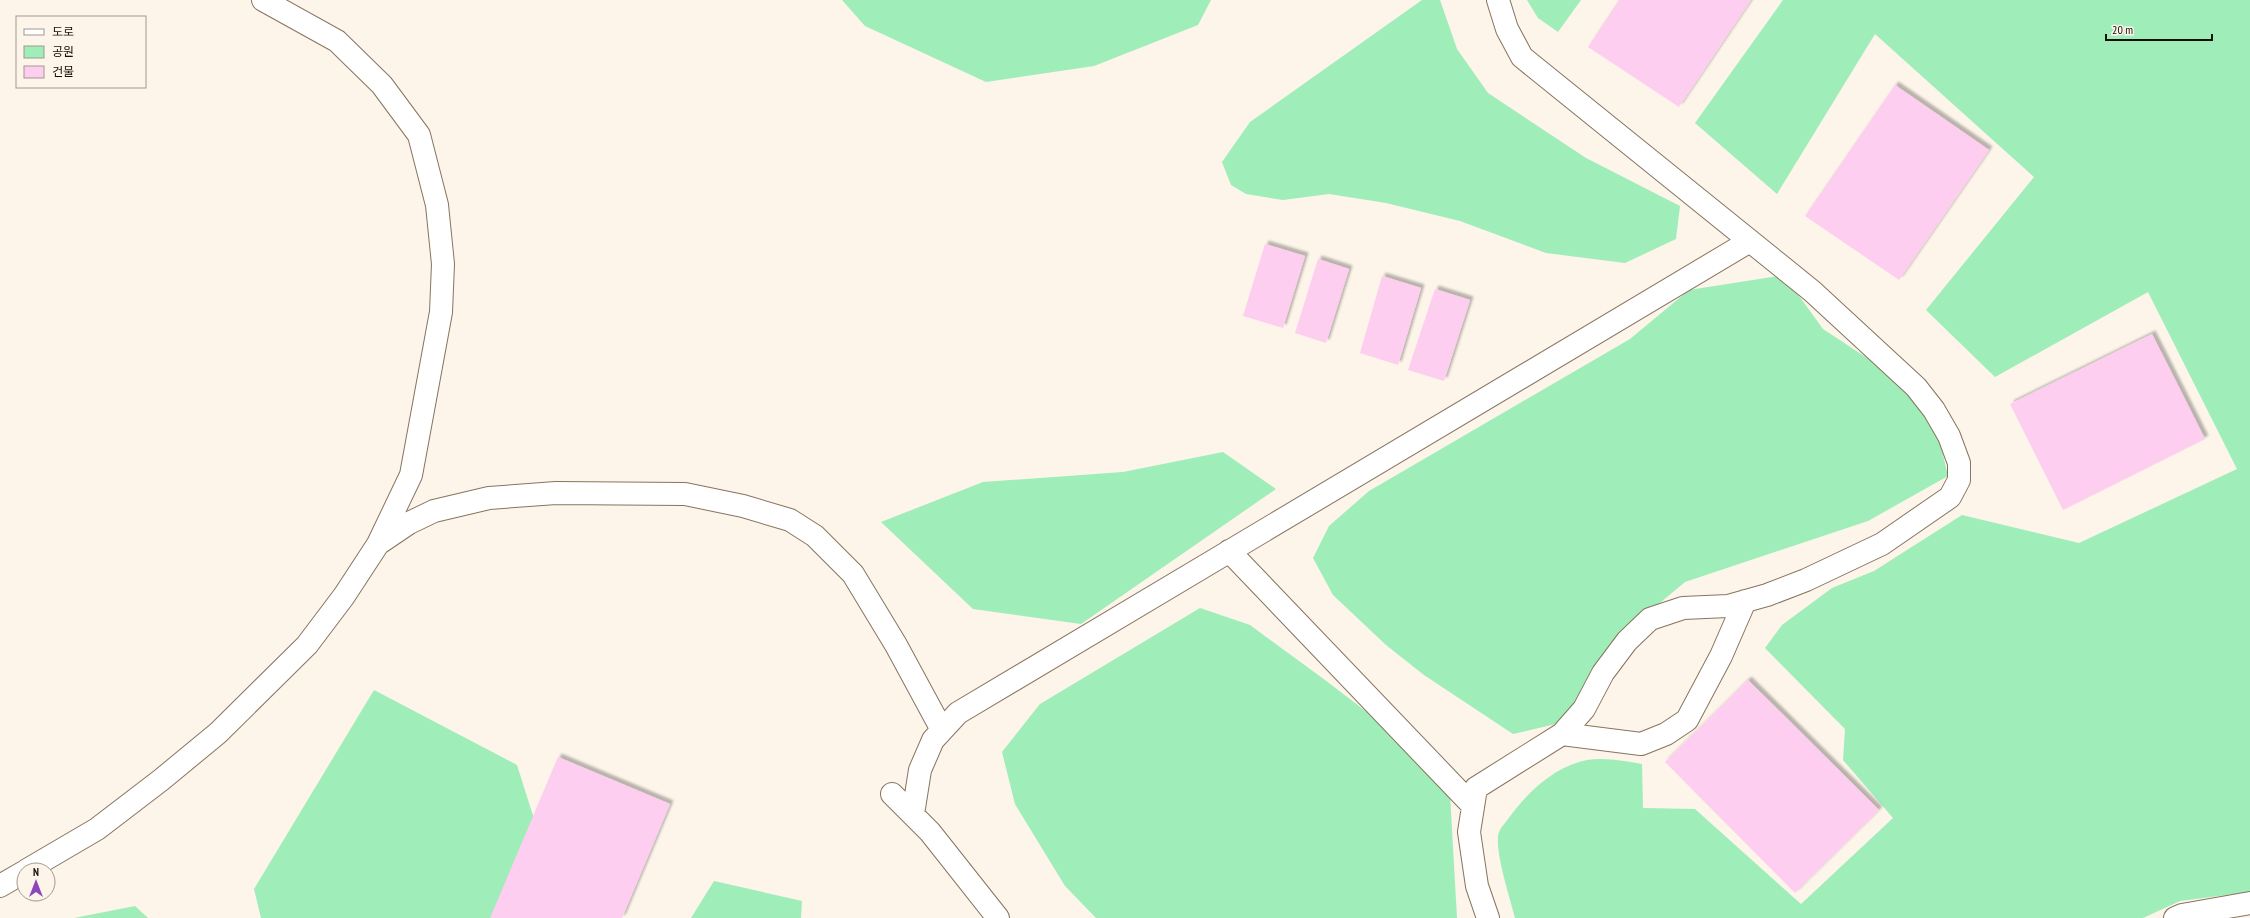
<svg xmlns="http://www.w3.org/2000/svg" width="2250" height="918" font-family="'PT Sans Narrow','Noto Sans KR',sans-serif">
<defs>
<filter id="shadow"><feDropShadow dx="3.5" dy="-3.5" stdDeviation="1" flood-color="#0004"/></filter>
</defs>
<rect width="100%" height="100%" fill="#fdf4ea"/>
<!-- green -->
<path fill="#9fedb9" d="M842 0H1211L1198 25 1094 66 986 82 865 26Z
M1422 0H1440L1457 49 1488 93 1586 158 1680 206 1676 239 1625 263 1546 253 1460 221 1386 203 1329 194 1283 200 1246 194 1231 185 1222 162 1250 122Z
M1527 0H1581L1558 32 1538 18Z
M1783 0H2250V892L2180 901 2143 918H1515C1511 901 1493 847 1499 832 1501 827 1505 823 1508 819 1527 793 1553 767 1587 760 1604 757 1625 761 1642 764L1643 808 1695 809 1801 904 1893 818 1843 760 1845 729 1765 648 1782 625 1832 588 1874 571 1962 515 2079 543 2237 469 2148 292 1995 377 1926 310 2034 177 1875 34 1777 194 1695 123Z
M1784 275 1823 329 1902 381 1938 434 1948 476 1868 521 1685 582 1649 612 1600 666 1560 723 1513 734 1424 675 1386 645 1333 595 1313 558 1329 526 1369 491 1630 339 1689 290Z
M1223 452 1276 489 1081 624 973 609 881 522 983 482 1123 472Z
M1200 608 1250 625 1325 680 1402 739 1450 794 1457 918H1096L1065 886 1015 804 1002 752 1040 704Z
M374 690 517 765 542 844 505 918H261L254 889Z
M714 881 802 901 801 918H691Z
M135 906 148 918H74Z"/>
<!-- building -->
<path fill="#fecef0" filter="url(#shadow)" d="M1619 0H1751L1679 107 1588 47Z
M1895 85 1989 150 1899 280 1805 216Z
M1265 244 1305 256 1283 328 1243 316Z
M1318 259 1349 269 1326 343 1295 333Z
M1382 276 1421 288 1398 365 1360 353Z
M1435 289 1470 300 1444 381 1408 370Z
M2152 334 2205 439 2063 510 2010 404Z
M1748 680 1879 810 1795 893 1665 762Z
M558 757 670 804 622 918H490Z"/>
<g fill="none" stroke-linecap="round" stroke-linejoin="round">
<defs>
<path id="minor" d="M378 544 409 523 434 511 489 498 556 493 685 494 743 506 790 520 815 536 853 574 896 645 942 730
M1229 551 1473 806
M1562 734 1641 744 1666 734 1687 720 1721 656 1745 601
M892 794 930 832 998 918
M913 814 920 770 933 740 958 713 1750 241
M27 870 97 829 161 780 218 733 307 645 344 596 378 544 411 475 441 312 443 264 437 205 419 135 382 85 337 41 263 0
M0 886 24 872
M1488 918 1477 886 1469 832 1476 788 1562 734 1584 709 1603 673 1627 641 1650 619 1683 608 1728 606 1767 595 1806 580 1882 544 1950 497 1959 480V463L1949 436 1934 410 1916 387 1812 291 1522 57 1507 29 1498 0
M2175 918 2182 915 2250 903"/>
</defs>
<!-- minor casing -->
<use href="#minor" stroke="#87745f" stroke-width="24"/>
<!-- minor -->
<use href="#minor" stroke="#fff" stroke-width="22"/>
</g>
<!-- legend -->
<rect x="16" y="16" width="130" height="72" fill="#fdf4ea" stroke="#a19990"/>
<rect x="24" y="29" width="20" height="6" fill="#ffffff" stroke="#a19990"/>
<text x="52" y="36" font-size="12" fill="#171008">도로</text>
<rect x="24" y="46" width="20" height="12" fill="#9fedb9" stroke="#a19990"/>
<text x="52" y="56" font-size="12" fill="#171008">공원</text>
<rect x="24" y="66" width="20" height="12" fill="#fecef0" stroke="#a19990"/>
<text x="52" y="76" font-size="12" fill="#171008">건물</text>
<!-- north arrow -->
<g transform="translate(36 882)"><circle r="19" fill="#fdf4ea" stroke="#a19990"/>
<path d="M0-3L7 15L0 10L-7 15Z" fill="#8d47ba"/>
<text y="-6" font-size="11" font-weight="bold" text-anchor="middle" fill="#171008">N</text>
</g>
<!-- scale -->
<path d="M2106 34v6h106v-6" fill="none" stroke="#171008" stroke-width="2"/>
<text x="2112" y="34" font-size="12" fill="#171008" stroke="#fdf4ea" stroke-width="3" paint-order="stroke">20 m</text>
</svg>
